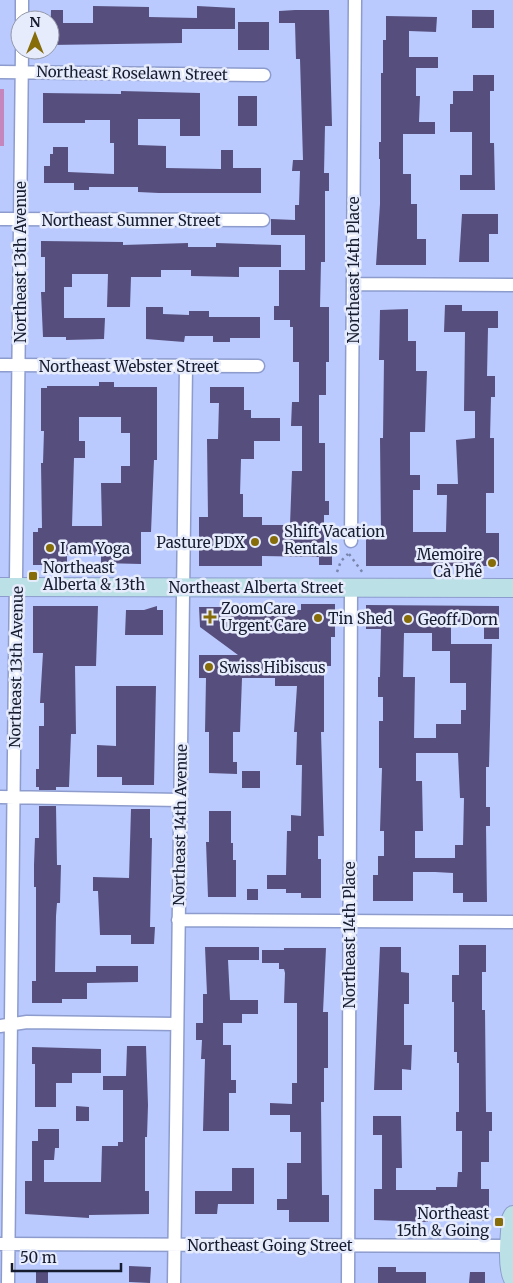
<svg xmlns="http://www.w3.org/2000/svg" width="513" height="1283" font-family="Merriweather,serif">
<rect width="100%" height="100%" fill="#bacafe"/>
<!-- green -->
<path fill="#c586bd" d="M0 89H4V146H0Z"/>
<!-- building -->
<path fill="#564e7c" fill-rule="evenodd" d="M93 6 149 7V17L197 18V6L235 8V29H182V43L50 45 51 10H63V23H93Z
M295 10H329L332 126H325L324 173H329V191H325V262H321L320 307H329V362H326V395H319V443H325V501H329V515H324V545H332V565H319V557L262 556V566H199V517H208L207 439H218L219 403H210V387H244V410H251V418H280V441H254V459H241L240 494H243V517H262V525H290L292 471H302V426H291L292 402H299V362H293V327H290V320H274V306H279V270H305V235H271V219L295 220V205H299L300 171H292L293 160H303L300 59H296L295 23H279V11Z
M472 10H494V28H472Z
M386 16 437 17 436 32 409 31V57H438V68H416V96H420L419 122H435V134H403V174H411V204H417V239H426V265H376L380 204V159H379V142H381V73H383V40H386Z
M238 22H269V50H238Z
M473 75H494V91H490V143H494L495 190H460V175H472V132H450V104H453V91H473Z
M121 91 200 93V136H180V119H138V145L166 146V168L221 169V150H233V168H261V193H159L138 192V187H89V190H74V183H44V166H50V154H53V147H68V172L114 174V143H110V120H85V123H43V93L121 94Z
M238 96H257V126H238Z
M462 214H498V234H489V262H459Z
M41 241 123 242V245L188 243V247H216V243L281 245V267H239V277L191 276V270H161V277H131L130 307H107L108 274H72V287H64V318H105L104 339 66 340V337H43L41 292H45V257H41Z
M445 305H462V311H498V328H488L487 376H495V397H491L490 438H494V493H486V533H499V566H366V533H381L380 438H383L384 360H379L380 310 408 309V341H416V371H427L425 432H410V475H420V490H413V532H446L447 495H437V484H458L456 440 475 438V411H464L465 332H444Z
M146 307H163V314L189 315V311H209V317H260V338H230V342H213V336H185L184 342 146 339Z
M99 382H114V387H157V460H154L151 532H141V564L101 563V555H67V565H33V532H38V528H42L41 463H43L44 431H41V388H47V386H99ZM79 417H121V433H130V466H121V483H101L102 526H72L74 458H85V441H79Z
M220 604H261V611L301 610V604H335V637H331V666H324V732H321L324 836H318V859H321V898H301V893H286V889H267V875H286L287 831H291V815L301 816 302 765H296L297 732H294L297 686H275V678H242L240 732H233V762H237V774L209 773V732H205L206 678H199V655H238L200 627 199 607H220Z
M366 605 499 606V639H484V622H451V644H492L489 767H486V807H490V826H486L487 902H463V893H453V873L435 872H413V901H373V875H378V856H384V831H380L382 768H379V721H383V697H378V677H380L381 629H366ZM404 633H432V651H450V683H466V710H461V724H436V738H414L415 677H403ZM416 753H458L460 798H464L463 845H455V858H415V831H423L422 781H416Z
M33 606H98L96 666H75L76 734H71L69 787H56V790H39V787H36V769H39V726H44V703H40L43 653H33Z
M157 606V610H163V635H125L126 610H144Z
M116 686H156L154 785H122V777H97V745L116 746Z
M242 771H260V788H242Z
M39 806H56L57 865H61L60 903H57L56 916 55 972H96V966H138V982L87 983V999H62V1003H32V981H36V887H34V865L35 838H39Z
M131 809H150V838H152L150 927H155L154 944H131V935H100L98 891H93V877L129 878Z
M209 811H231V843H233V860H236V897H208L206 842H209Z
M247 889H258V900H247Z
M459 945H486V972H482V1010H485L486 1112H492V1131H489V1162H481V1189H489V1221H467V1214H428V1222L374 1220V1189H382V1135H373V1116H401L402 1168H396V1190H436V1187H457L458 1172H462V1131H456V1112H459V1063H457V1052H454V1002H452V975H459Z
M205 947H259V960H228L230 1000H258V1014H242V1023H223V1045H231V1080H236V1093H229V1131H203L205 1059H201L202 1040H196V1023H203V994H207Z
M380 947H401V972L409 973V1004H404V1045H412L411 1070 402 1069V1090H374Z
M284 948H326L323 1012H328V1068H324V1102H321L322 1195H329V1222H289V1210H277V1199H287V1163H301V1132H290V1115H270V1103L292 1104V1083H297V1003H284L285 973 284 969H279V963H262V950H284Z
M127 1046H146L148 1105 147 1137H145V1191H149V1214L89 1215V1218L25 1214V1181H32V1141H38V1129H59V1148H55L54 1160H44V1182H101L102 1146H118V1142H123V1090H103V1076H126Z
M32 1047 101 1049V1073H72V1083H56V1107H35V1064H32Z
M76 1106 89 1107V1121H76Z
M232 1168H254V1204H218L217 1214H195V1191H232Z
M129 1266 151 1267 150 1283 129 1282Z
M378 1267H396V1272H426V1283H378Z
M36 1270H48V1283H36Z
M470 1272H485V1283H469Z"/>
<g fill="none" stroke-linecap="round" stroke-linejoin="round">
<defs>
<path id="street" d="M22 20V0
M0 72 264 75
M0 219 263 220
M353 284 513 285
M0 365 258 366
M351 541 355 0
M0 797 181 800
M178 920 513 922
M0 1026 27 1022 177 1024
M0 1244 510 1246
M8 1283 22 50
M174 1283 186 366
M348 1283 351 587"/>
<path id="secondary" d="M0 587 513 588
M513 1215 511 1219C510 1233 506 1267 513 1279"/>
</defs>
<!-- street casing -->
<use href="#street" stroke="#8d9ccd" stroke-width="15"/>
<!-- secondary casing -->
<use href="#secondary" stroke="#8d9ccd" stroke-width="20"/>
<!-- path -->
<path stroke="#7985ac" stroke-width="2.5" stroke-dasharray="2.5 4" stroke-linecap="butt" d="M349 554 363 573
M337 572 341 561 348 554"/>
<!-- street -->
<use href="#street" stroke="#fff" stroke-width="12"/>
<!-- secondary -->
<use href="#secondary" stroke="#bbe0e6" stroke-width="18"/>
</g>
<!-- markers -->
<g fill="#876c0a" stroke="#e7ecfc" stroke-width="2">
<circle cx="274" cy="540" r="5"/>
<circle cx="255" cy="542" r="5"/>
<circle cx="50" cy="548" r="5"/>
<circle cx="492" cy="563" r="5"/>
<rect x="28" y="571" width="10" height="10" rx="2.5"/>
<path d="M207.5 609.5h5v5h5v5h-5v5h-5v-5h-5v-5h5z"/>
<circle cx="318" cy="618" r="5"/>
<circle cx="408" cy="619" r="5"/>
<circle cx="209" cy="667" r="5"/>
<rect x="494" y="1217" width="10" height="10" rx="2.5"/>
</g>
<g text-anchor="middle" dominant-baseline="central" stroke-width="5" stroke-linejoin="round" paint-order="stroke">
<!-- street labels -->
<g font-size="15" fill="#171d30" stroke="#e7ecfc">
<text transform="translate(132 73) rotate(1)">Northeast Roselawn Street</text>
<text x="131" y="220">Northeast Sumner Street</text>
<text transform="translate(20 262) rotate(-90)">Northeast 13th Avenue</text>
<text transform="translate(353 270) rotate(-90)">Northeast 14th Place</text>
<text x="129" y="366">Northeast Webster Street</text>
<text x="256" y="587">Northeast Alberta Street</text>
<text transform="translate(16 667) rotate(-89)">Northeast 13th Avenue</text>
<text transform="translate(180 825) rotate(-89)">Northeast 14th Avenue</text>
<text transform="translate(349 935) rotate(-90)">Northeast 14th Place</text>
<text x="270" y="1245">Northeast Going Street</text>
</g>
<!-- poi labels -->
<g font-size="15" fill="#171d30" stroke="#e7ecfc" text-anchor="start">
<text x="284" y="531">Shift Vacation<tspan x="284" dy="17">Rentals</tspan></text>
<text x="245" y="542" text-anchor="end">Pasture PDX</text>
<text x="60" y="548">I am Yoga</text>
<text x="482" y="554" text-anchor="end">Memoire<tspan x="482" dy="17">Cà Phê</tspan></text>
<text x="43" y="567">Northeast<tspan x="43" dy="17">Alberta &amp; 13th</tspan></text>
<text x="221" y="608">ZoomCare<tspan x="221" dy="17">Urgent Care</tspan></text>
<text x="328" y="618">Tin Shed</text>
<text x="418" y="619">Geoff Dorn</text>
<text x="219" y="667">Swiss Hibiscus</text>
<text x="489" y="1213" text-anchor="end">Northeast<tspan x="489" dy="17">15th &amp; Going</tspan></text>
</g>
</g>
<!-- north arrow -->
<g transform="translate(35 35)"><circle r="24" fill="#e7ecfc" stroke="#9499aa"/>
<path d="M0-4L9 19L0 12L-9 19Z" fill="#876c0a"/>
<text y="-8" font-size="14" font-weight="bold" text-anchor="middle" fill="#171d30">N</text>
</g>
<!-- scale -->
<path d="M12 1263v8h109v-8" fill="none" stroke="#171d30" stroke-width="2.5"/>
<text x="20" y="1263" font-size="15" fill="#171d30" stroke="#e7ecfc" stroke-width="4" paint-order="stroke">50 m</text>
</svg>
